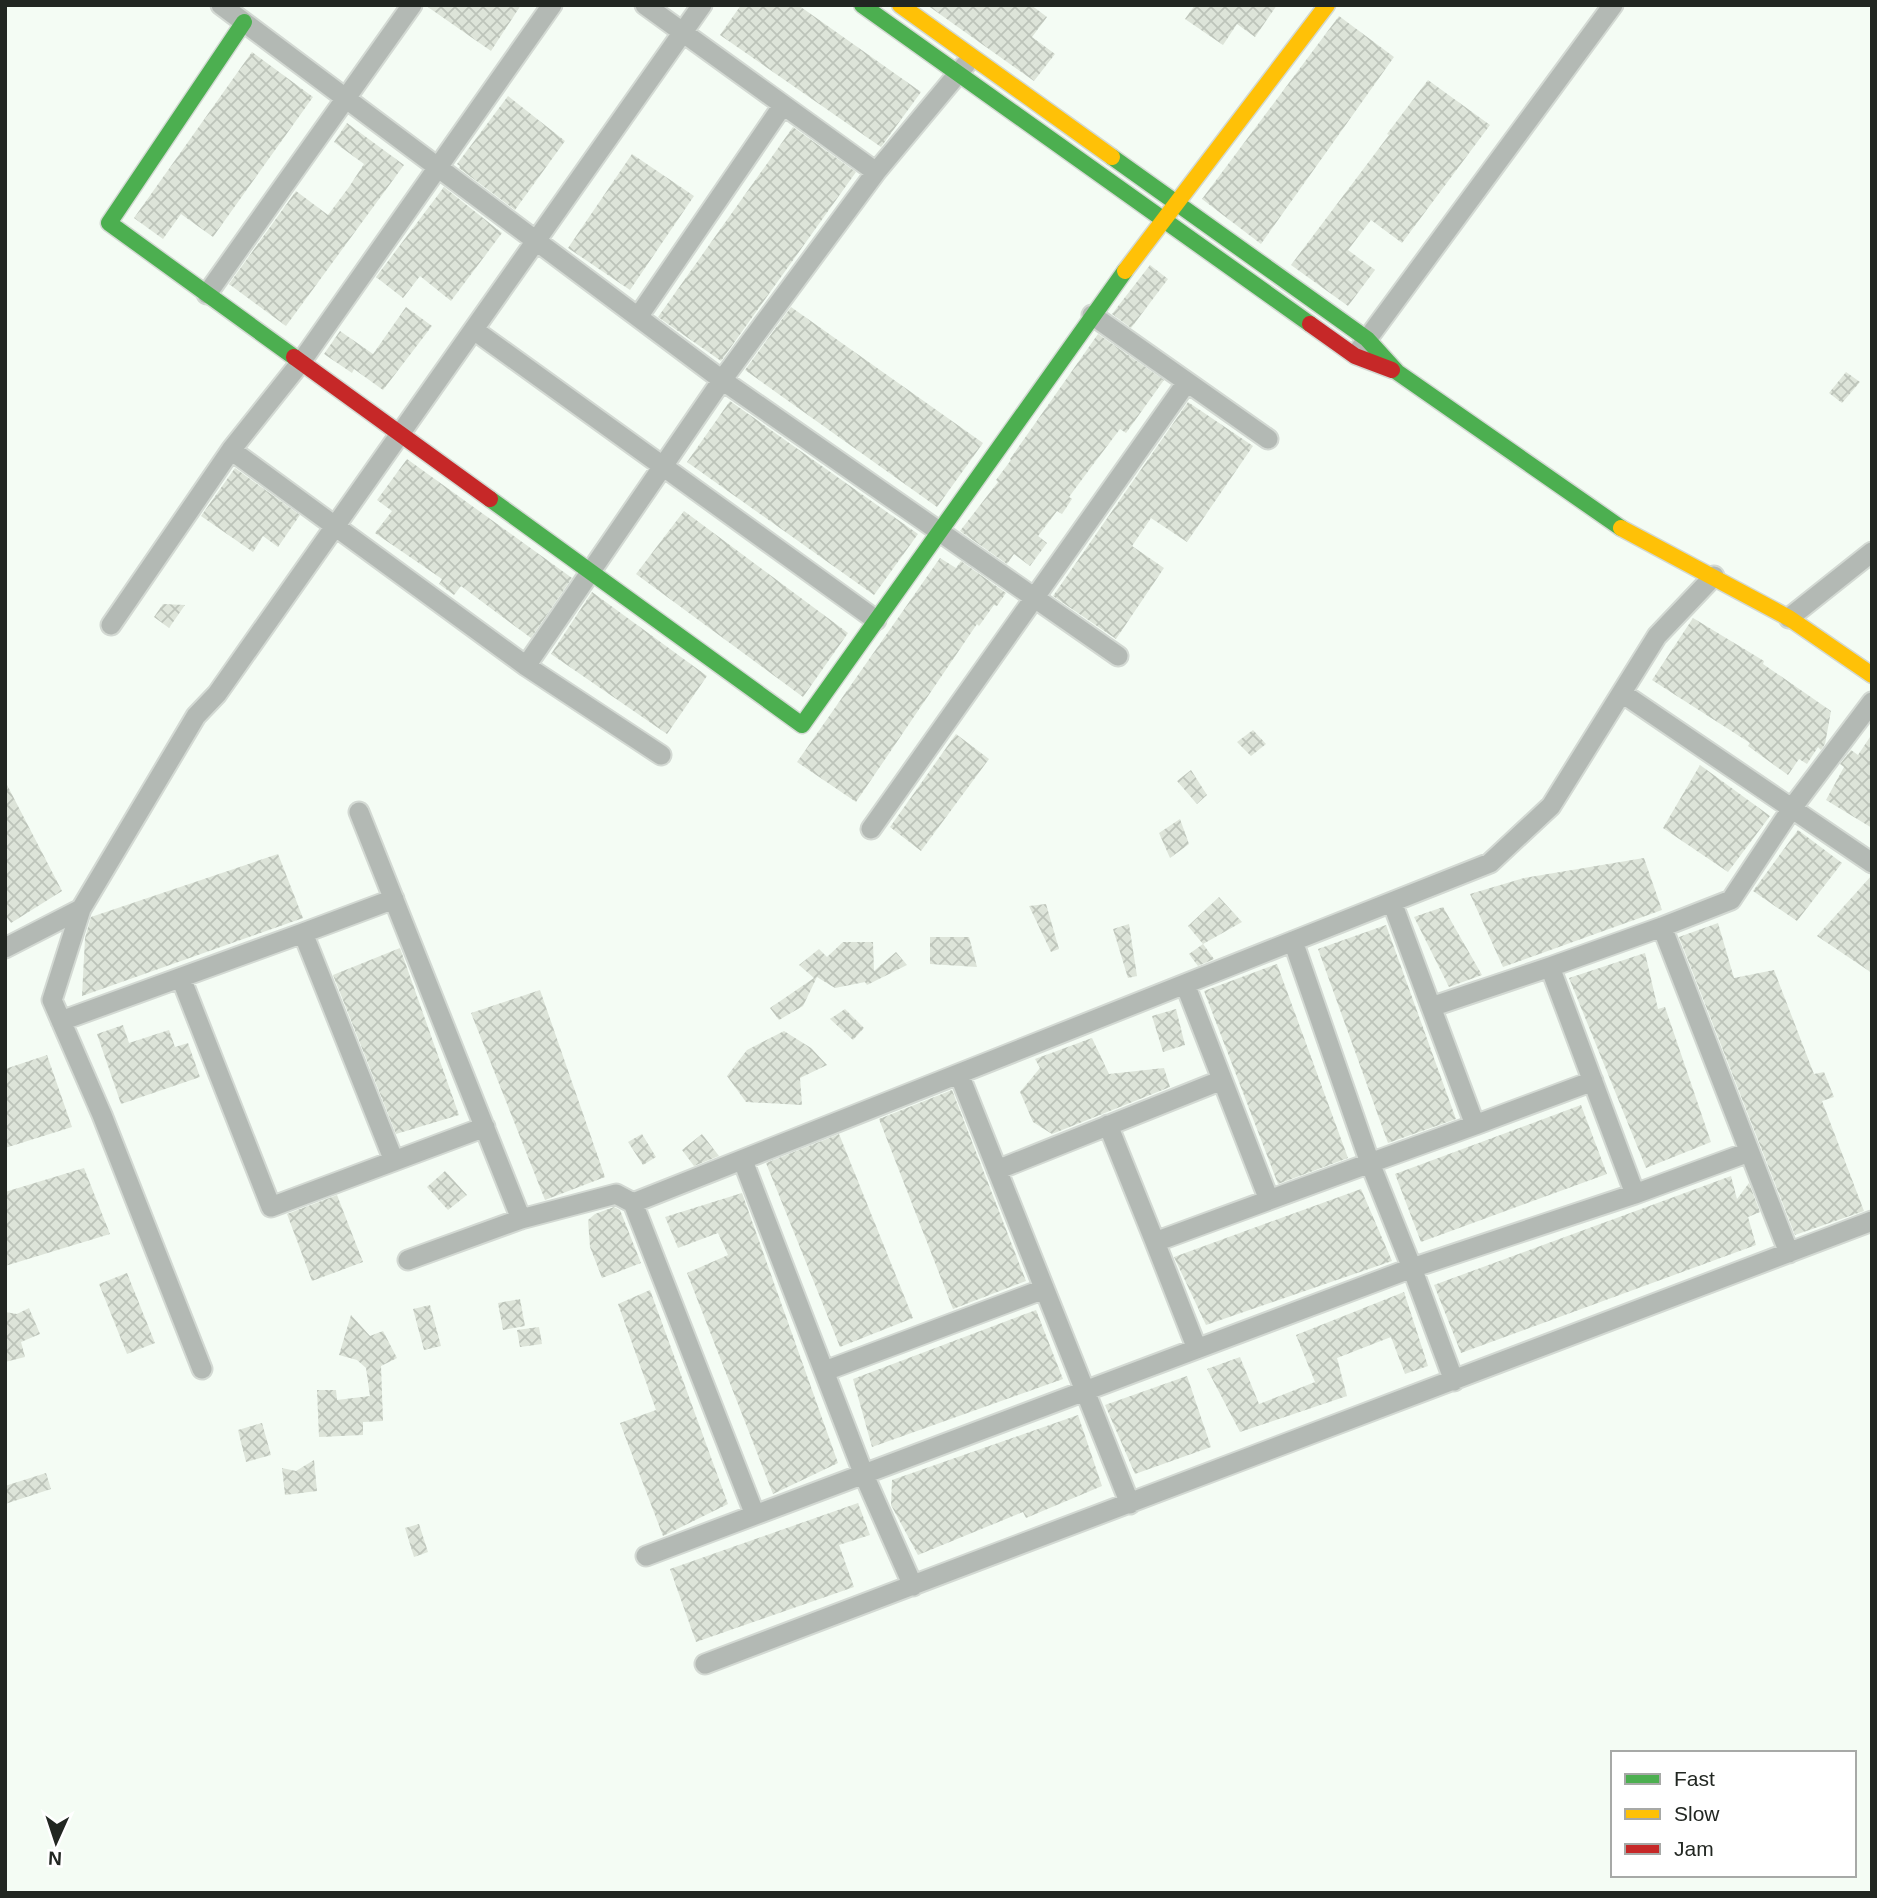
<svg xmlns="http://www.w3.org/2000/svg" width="1877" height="1898" font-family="Arial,sans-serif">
<defs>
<pattern id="building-cross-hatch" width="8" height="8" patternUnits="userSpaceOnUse" patternTransform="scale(1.75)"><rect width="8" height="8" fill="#dde4d9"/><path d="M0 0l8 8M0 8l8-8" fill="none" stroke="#bdc4ba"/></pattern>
</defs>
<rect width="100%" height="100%" fill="#f4fcf4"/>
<!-- building -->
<path fill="url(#building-cross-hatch)" d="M425 5H521L491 51Z
M741 5H798L921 92 881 147 720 35Z
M927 5H1031L1047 17 1032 37 1055 54 1034 81Z
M1195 5H1277L1255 37 1237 24 1223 45 1185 19Z
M1339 16 1394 57 1261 244 1202 199Z
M252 52 313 97 213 237 181 214 163 239 134 218Z
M1428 80 1490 125 1402 243 1371 220 1348 250 1375 270 1348 306 1291 265 1389 135 1387 134Z
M508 96 565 141 515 210 459 168 460 166 457 164Z
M347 123 404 165 286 326 229 284 296 191 328 215 349 187 364 164 334 142Z
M793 127 856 172 721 361 658 317Z
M632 154 694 196 630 290 568 248Z
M444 187 502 233 451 301 420 276 403 298 376 277Z
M1150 265 1168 279 1131 328 1112 314Z
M406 307 432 326 383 390 354 369 352 373 324 354 340 331 373 354Z
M791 307 983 443 937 507 745 370Z
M1098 334 1164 380 1126 433 1120 429 1092 466 1069 497 1072 499 1062 514 1057 511 1038 536 1047 543 1030 566 1014 554 1007 564 960 531 998 482 996 480 1011 460 1010 459Z
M1846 372 1860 382 1842 403 1829 393Z
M730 401 918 534 874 595 687 462Z
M1188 402 1253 446 1187 542 1151 518 1132 546 1164 568 1116 639 1053 596Z
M407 459 572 578 531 638 461 586 454 595 439 584 442 579 375 533 392 511 377 500Z
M235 468 300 515 278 547 263 536 253 552 201 516Z
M684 511 848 633 803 697 636 574Z
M940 558 956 568 961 561 1006 593 997 606 994 605 979 626 977 624 856 802 797 762Z
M592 592 707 676 667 734 551 654Z
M163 604 185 605 169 628 154 617Z
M1693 618 1764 661 1763 664 1831 711 1825 744 1821 750 1818 747 1807 764 1799 759 1788 775 1748 746 1750 743 1652 680Z
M1253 730 1266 744 1251 756 1237 742Z
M956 734 989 759 921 851 890 827Z
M1872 734V828L1826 800 1844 767 1840 764 1851 750 1858 755Z
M1700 765 1770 816 1728 872 1663 828Z
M1191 770 1207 795 1197 804 1177 781Z
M5 781 62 891 11 923 5 915Z
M1180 819 1189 844 1170 858 1159 833Z
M1798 830 1842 863 1797 921 1753 891Z
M278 854 303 918 82 996 85 938 91 917Z
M1644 858 1662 910 1503 967 1470 894 1524 878Z
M1872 875V973L1817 936Z
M1219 897 1242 922 1203 944 1188 926Z
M1046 904 1059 949 1051 952 1029 906Z
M1443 907 1482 975 1449 987 1414 917Z
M1718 923 1734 978 1774 970 1814 1074 1824 1072 1834 1097 1822 1101 1864 1211 1795 1235 1679 937Z
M1129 924 1137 976 1128 978 1113 929Z
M1386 925 1456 1119 1388 1143 1318 949Z
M930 937H969L977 967 930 964Z
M843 942H873L874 971 896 952 907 965 867 985 865 982 835 988 817 977 803 1006 779 1020 770 1008 814 978 799 965 819 949 827 957Z
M1203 944 1214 959 1198 966 1189 954Z
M400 948 459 1115 396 1134 333 975Z
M1645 953 1658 1009 1665 1007 1711 1142 1646 1168 1569 978Z
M1277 964 1348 1158 1278 1184 1204 991Z
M540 990 605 1177 545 1200 471 1013Z
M845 1009 864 1028 853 1040 830 1019Z
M1176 1009 1185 1045 1163 1052 1152 1016Z
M123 1025 129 1043 169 1030 175 1047 188 1043 200 1077 121 1104 97 1034Z
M784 1031 811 1048 827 1065 800 1078 802 1105 746 1102 727 1076 747 1050Z
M1092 1038 1109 1074 1164 1068 1170 1087 1052 1134 1033 1122 1020 1092 1040 1068 1035 1059Z
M47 1055 72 1127 5 1148V1069Z
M952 1090 1026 1281 953 1309 879 1119Z
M1581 1105 1607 1174 1421 1242 1395 1174Z
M642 1134 656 1157 643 1165 628 1142Z
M702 1134 719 1156 694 1166 682 1150Z
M839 1134 913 1318 840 1347 766 1163Z
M84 1168 110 1234 5 1266V1192Z
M445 1171 467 1195 448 1210 427 1187Z
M1731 1176 1737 1199 1749 1183 1760 1212 1748 1217 1756 1245 1461 1353 1434 1285Z
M1361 1189 1392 1261 1206 1325 1174 1257Z
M742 1193 838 1463 773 1494 687 1273 728 1255 718 1233 678 1248 665 1217Z
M337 1195 363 1262 312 1281 287 1214Z
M614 1207 620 1210 641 1263 602 1278 590 1247 588 1220 595 1214Z
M127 1273 155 1343 127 1354 99 1284Z
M650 1290 728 1504 663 1536 620 1423 656 1410 618 1304Z
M1404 1292 1428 1366 1405 1374 1391 1337 1337 1358 1347 1396 1240 1432 1207 1369 1240 1357 1259 1404 1315 1382 1296 1335Z
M520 1299 525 1326 503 1330 498 1303Z
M430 1305 441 1346 424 1350 413 1309Z
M29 1308 40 1334 21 1342 25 1357 5 1362V1312L17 1314Z
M1036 1310 1063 1379 872 1447 853 1379Z
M351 1315 370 1336 383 1331 397 1358 381 1366 383 1421 363 1422V1435L319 1437 317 1390H336L337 1400 370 1396 366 1368 357 1360 339 1355Z
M539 1327 542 1344 520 1347 517 1330Z
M1187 1376 1211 1447 1135 1474 1105 1405Z
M1078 1415 1102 1486 1026 1518 1023 1512 918 1555 891 1505 892 1480Z
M262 1423 271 1455 246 1462 238 1430Z
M314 1460 317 1491 285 1495 282 1468 296 1471Z
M46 1473 51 1489 5 1504V1486Z
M858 1503 870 1535 839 1545 854 1587 696 1642 670 1569Z
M419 1524 428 1552 414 1557 405 1528Z"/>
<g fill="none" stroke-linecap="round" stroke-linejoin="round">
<defs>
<path id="street" d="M221 5 722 380 876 172 966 64
M645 5 876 172
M207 294 412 5
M1092 315 1268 439
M638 317 783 105
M474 330 876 620
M1360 349 1613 5
M231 450 526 666 661 755
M1789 618 1872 552
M111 625 231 450 301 362 552 5
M526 666 722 380 1118 656
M1622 693 1872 863
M359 812 521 1219
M871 829 1187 382
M394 899 303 933 394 1161
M1662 927 1789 1253
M1293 941 1370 1163 1475 1125 1392 902
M5 948 81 909
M1550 967 1662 927 1731 900 1792 808 1872 702
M181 978 271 1207 485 1127
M1185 984 1269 1200
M1431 1007 1550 967 1635 1194
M61 1021 303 933
M959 1074 1130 1504
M1108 1125 1155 1242
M1475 1125 1593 1081
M743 1161 864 1475 913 1586
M997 1170 1222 1080
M633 1203 1490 863 1551 806 1657 636 1714 576
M408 1260 521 1219 616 1194 633 1203 755 1515
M1197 1349 1155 1242 1370 1163 1412 1268 1635 1194 1749 1152
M202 1369 102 1115 52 1000 81 909 196 716 217 694 702 5
M825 1371 1044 1289
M646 1556 1412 1268 1454 1381
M705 1664 1872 1221"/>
<path id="fast" d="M862 5 1310 324
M244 22 109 223 294 357
M1112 157 1367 339 1397 372 1621 528
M490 499 802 725 1125 271"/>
<path id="slow" d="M900 5 1112 157
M1125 271 1327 5
M1621 528 1789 618 1872 675"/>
<path id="jam" d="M1310 324 1355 356 1392 370
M294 357 490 499"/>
</defs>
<!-- street casing -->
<use href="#street" stroke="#d3d9d3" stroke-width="23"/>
<!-- fast casing -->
<use href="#fast" stroke="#d3d9d3" stroke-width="19"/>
<!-- slow casing -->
<use href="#slow" stroke="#d3d9d3" stroke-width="19"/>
<!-- jam casing -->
<use href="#jam" stroke="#d3d9d3" stroke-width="19"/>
<!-- street -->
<use href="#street" stroke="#b3b9b4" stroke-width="19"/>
<!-- fast -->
<use href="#fast" stroke="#4caf50" stroke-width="16"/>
<!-- slow -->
<use href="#slow" stroke="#ffc107" stroke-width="16"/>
<!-- jam -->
<use href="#jam" stroke="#c62828" stroke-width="16"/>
</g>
<!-- border -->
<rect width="1877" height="1898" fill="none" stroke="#222722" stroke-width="14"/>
<!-- legend -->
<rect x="1611" y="1751" width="245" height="126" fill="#ffffff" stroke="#a7a9a7" stroke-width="2"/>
<rect x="1625" y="1774" width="35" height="10" fill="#4caf50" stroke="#a7a9a7" stroke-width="2"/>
<text x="1674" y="1786" font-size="21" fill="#222722">Fast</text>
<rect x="1625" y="1809" width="35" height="10" fill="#ffc107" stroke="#a7a9a7" stroke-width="2"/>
<text x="1674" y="1821" font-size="21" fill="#222722">Slow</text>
<rect x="1625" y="1844" width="35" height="10" fill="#c62828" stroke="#a7a9a7" stroke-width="2"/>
<text x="1674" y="1856" font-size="21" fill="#222722">Jam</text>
<!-- north arrow -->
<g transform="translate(56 1842) rotate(183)" stroke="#ffffff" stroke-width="5" paint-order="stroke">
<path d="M0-5L12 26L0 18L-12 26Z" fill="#222722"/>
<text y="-10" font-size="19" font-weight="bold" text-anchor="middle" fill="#222722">N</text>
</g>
</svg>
